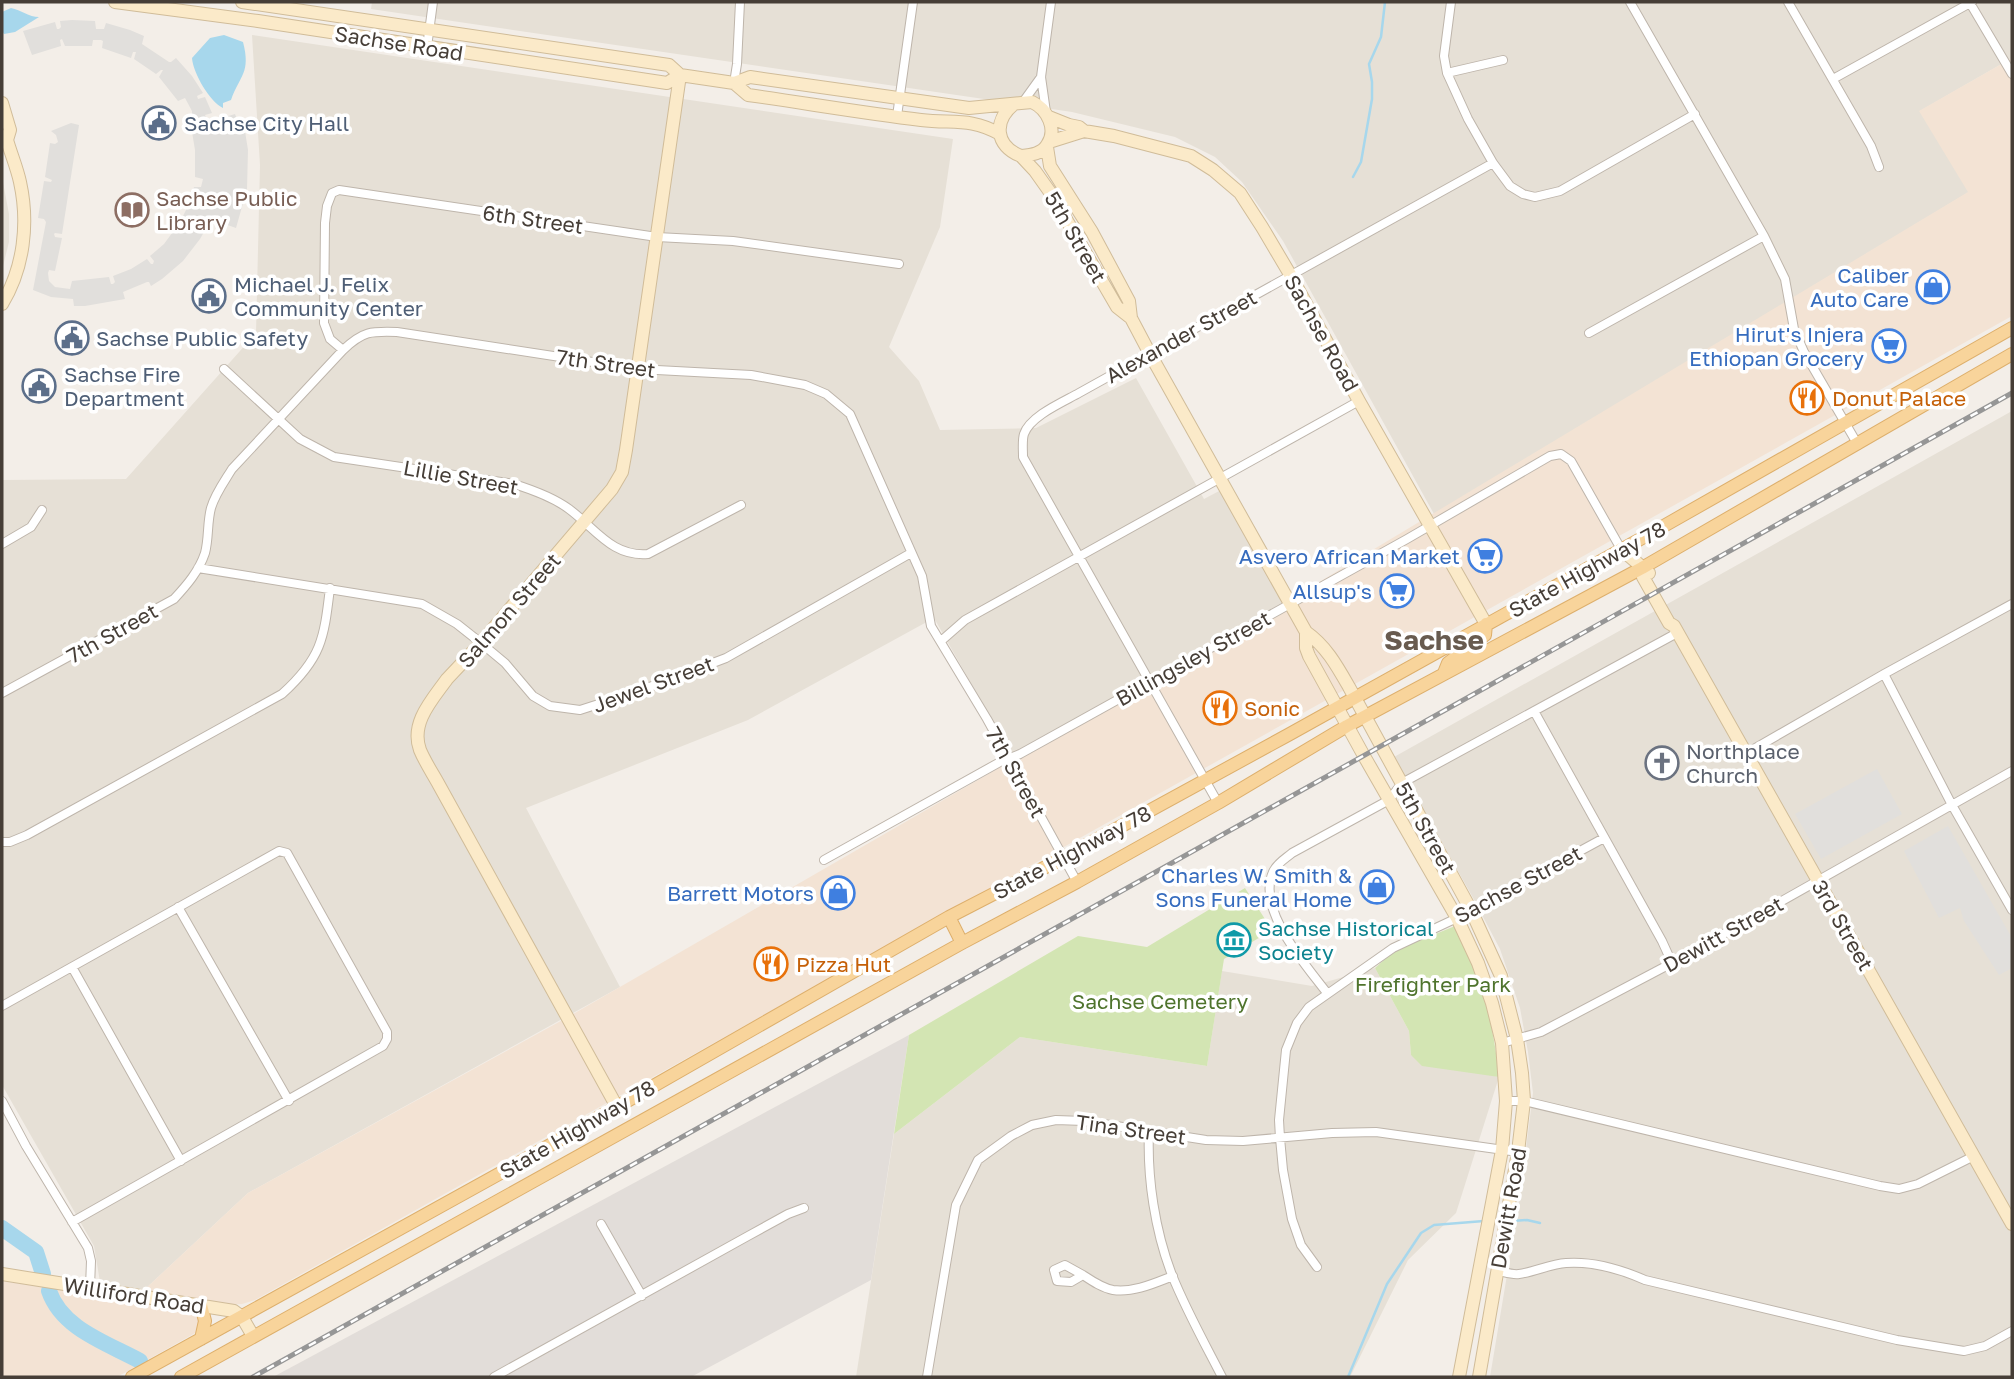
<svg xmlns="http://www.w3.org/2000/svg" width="2014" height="1379" font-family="'Golos Text',sans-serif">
<rect width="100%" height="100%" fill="#f3eee8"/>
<!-- residential -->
<path fill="#e6e0d6" d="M372 2H2012V58L1920 111 1969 192 1434 514 1283 241 1242 182 1215 157 1175 137 1072 112 371 9Z
M252 35 953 139 940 227 889 347 919 381 940 430 1036 428 1136 378 1204 499 1221 490 1286 602 1011 754 934 618 748 720 526 808 620 987 248 1193 143 1291 100 1282 94 1246 2 1085V480L126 479 256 333 260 165Z
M2 177 9 214V242L2 270Z
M2012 411V1377H1490L1520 1197 1533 1093 1528 1052 1520 1008 1500 949 1472 896 1394 757Z
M1375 968 1409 1031 1411 1055 1499 1077 1456 1213 1408 1260 1350 1377H856L894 1134 1020 1037 1207 1066 1222 971 1312 986Z"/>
<!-- commercial -->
<path fill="#f3e3d4" d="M2012 58V316L255 1300 242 1304 227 1305 143 1291 248 1193 568 1017 1286 602 1968 192 1919 111Z
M2 1281 185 1308 199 1317 197 1332 117 1377H2Z"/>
<!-- industrial -->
<path fill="#e2ddd9" d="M909 1035 871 1280 691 1377H273Z"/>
<!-- green -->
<path fill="#d3e5b3" d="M1245 888 1272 930 1224 959 1207 1066 1020 1037 894 1134 909 1035 1078 936 1147 947Z
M1455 926C1481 979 1493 1019 1499 1077L1422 1066 1411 1055 1409 1031 1375 968 1394 951Z"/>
<!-- parking -->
<path fill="#e1dfdc" d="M72 20 95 21 96 29H104L106 23 130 30 144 36 142 44 169 62H171L176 58 192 76 203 93 197 96 198 99 205 97 212 113 205 115 207 119 212 121 235 114 238 122 237 126 244 125 248 150 247 189 236 228 205 217 203 222 208 225 200 239 183 261 162 279 151 286 149 282H147L123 292 125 299 85 306H74L73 299 51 297 33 290 46 222 44 219 38 218 44 181 51 182 52 180 45 177 50 143 55 144 58 142 56 135 51 131 71 123 79 125 62 234 55 233 54 234 55 237 62 238 55 271 49 270 48 273 49 281 55 287 70 289 72 281 109 277 111 284H113L115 282 113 276 131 269 147 259 151 264H153L154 261 150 256 164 244 175 229 182 233 183 232V230L178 226 188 206 194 187H201L203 179 195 177V150L192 132 187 116 192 114V111L185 98 178 101 159 77 163 70H161L156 74 134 59 136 52H133L131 58 102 48 103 41 101 40H93L92 46H65L62 39 60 40 61 46 32 55 23 31 55 22 57 29H59L61 27 60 21Z
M1877 769 1902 814 1821 859 1795 814Z
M1948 826 2012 938V968L1999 975 1964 921 1960 908 1939 918 1904 851Z"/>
<!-- water -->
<path fill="#a7d7ec" d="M11 8C21 10 29 17 39 17L15 32 4 34 2 31V12Z
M224 35 243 42C251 73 240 75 231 100L223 103V108C210 102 193 73 192 58L210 38Z"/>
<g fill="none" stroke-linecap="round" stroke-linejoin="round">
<!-- stream -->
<path stroke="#a7d7ec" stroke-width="2.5" d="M1353 177 1361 162 1372 99V82L1369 64 1381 37 1385 2
M1512 1221 1527 1220 1540 1223
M1348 1377 1387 1284 1421 1233 1434 1225 1484 1221"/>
<!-- river -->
<path stroke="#a7d7ec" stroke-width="16" d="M2 1228 36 1252 43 1274
M49 1291C62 1329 107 1343 140 1361"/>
<defs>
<path id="street" d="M1451 2 1444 56 1447 73 1468 119 1493 163 1510 186 1523 194 1535 197 1560 191 1695 114
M1630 2 1764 236 1785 279 1794 329 1804 352 1858 445
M1788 2 1871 146 1879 167
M1970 3 2012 74
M427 47 433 2
M1447 73 1503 60
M1833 79 1972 2
M734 83 737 64 740 2
M1023 102 1041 77
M1046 112 1041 77 1051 2
M897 116 913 2
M1589 333 1764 236
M343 350 330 339 324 323 325 223 327 206 332 193 339 190 657 237 733 241 899 264
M224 369 300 439 334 457 514 484C533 490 553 497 569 509 596 529 612 557 648 554L741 505
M2 544 31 527 42 510
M198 568 422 604 457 624 481 643 505 663 533 696 550 706 580 710 639 691 726 658 911 553
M941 641 965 620 1359 401
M1884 674 1952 805 2012 910
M2 693 174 599C187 585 199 571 205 553 209 538 207 523 211 508 215 494 224 482 232 469L343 350C363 331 371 331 397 332L638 369 751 375 805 385 826 394 850 414 922 576 931 626 987 719 1077 882
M1534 711 1662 941 1672 963
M1745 754 1884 674 2012 604
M1218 803 1023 457C1023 449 1022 440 1024 434 1030 416 1063 402 1079 393L1493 163
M2 842H10L27 835 282 694C322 658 324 638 330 588
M824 860 1000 762 1020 754 1407 539 1550 456 1561 454 1571 461 1621 549
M178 907 289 1101
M72 967 181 1161
M1327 993C1306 965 1256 910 1273 872 1277 863 1285 859 1292 853L1389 800 1402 783 1677 633
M2 1006 279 851 287 853 387 1032V1039L383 1046 72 1222
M1502 1043 1541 1032 1672 963 2012 771
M2 1101 26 1146 88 1248 91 1261 90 1287
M1506 1101H1524L1880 1186 1899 1189 1918 1184 1974 1156
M1149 1131C1147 1178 1155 1231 1172 1275 1186 1310 1205 1344 1222 1377
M601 1224 642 1296
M1065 1265 1083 1275 1071 1282 1057 1281 1054 1270Z
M1317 1267 1301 1245 1292 1219 1283 1170 1280 1138 1279 1120 1286 1050 1297 1023 1309 1007 1393 948 1457 918 1604 838
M1498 1271C1504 1272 1512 1275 1519 1274 1535 1272 1550 1264 1566 1263 1594 1261 1620 1269 1645 1280L1897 1340 1964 1351 1985 1346 2012 1331
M1083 1275C1092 1281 1102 1288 1113 1290 1133 1293 1155 1283 1173 1276
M494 1377 748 1236 788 1214 804 1208
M927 1377 956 1205 978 1160 1011 1136 1032 1125 1056 1120 1084 1121 1206 1140 1243 1141 1332 1133 1376 1132 1518 1152"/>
<path id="secondary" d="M115 2 258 21 667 83 680 75
M242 2 669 65 680 75 734 83 750 77 969 108 1032 102C1047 109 1058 129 1047 145 1042 154 1030 155 1021 156 995 146 993 121 1014 104
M734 83 748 95C805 103 863 113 921 120 952 124 970 117 1000 134
M2 103 10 130 7 140
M1049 117 1069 125 1079 127 1084 131 1114 136 1191 156 1213 170 1240 193 1262 227 1291 276 1359 401 1486 624
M2 136 7 140C11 154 17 168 20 182 29 223 24 268 2 304
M1049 142 1084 131
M1047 147 1050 166 1092 232 1129 301 1131 318 1150 354 1306 632C1326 646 1337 666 1349 687L1471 910 1501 976 1517 1039 1522 1073 1524 1101 1518 1152 1479 1377
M1021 156 1035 171 1052 195 1117 307 1131 318
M1621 549 1649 573
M1642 568 1643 577 1669 623 1674 626 2012 1224
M1306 632V648L1309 656 1364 756 1457 918 1478 963 1492 1003 1502 1043 1506 1101 1502 1150 1459 1377
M617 1107 439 785C433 774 425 762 420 750 410 723 432 700 447 679L481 643 612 489 622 472 626 450 680 75
M2 1274 234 1311 242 1317 253 1336"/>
<path id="primary" d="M1444 673 1448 663 1485 635 1486 624
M949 917 962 943
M201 1339 205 1321 201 1305
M132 1377 517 1164 949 917 1063 858 1288 735 1662 527 2012 328
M181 1377 962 943 1077 882 1218 803 1347 726 1642 568 2012 354"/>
</defs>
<!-- street casing -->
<use href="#street" stroke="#beb5ab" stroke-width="10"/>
<!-- secondary casing -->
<use href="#secondary" stroke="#d0bc99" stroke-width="14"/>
<!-- primary casing -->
<use href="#primary" stroke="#ddaf6c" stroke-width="14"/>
<!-- street -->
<use href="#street" stroke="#fff" stroke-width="8"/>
<!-- secondary -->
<use href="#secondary" stroke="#fbeac9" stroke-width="12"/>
<!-- primary -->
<use href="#primary" stroke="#f8d49b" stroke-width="12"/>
<defs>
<path id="rail" d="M253 1377 2012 393"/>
</defs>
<!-- rail casing -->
<use href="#rail" stroke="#969696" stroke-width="5"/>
<!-- rail -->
<use href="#rail" stroke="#fff" stroke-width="2.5" stroke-dasharray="8" stroke-linecap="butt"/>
</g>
<!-- icons -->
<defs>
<symbol id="civic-ring" viewBox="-11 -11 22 22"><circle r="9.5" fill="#fff" stroke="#5c6f8a" stroke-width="1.5"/><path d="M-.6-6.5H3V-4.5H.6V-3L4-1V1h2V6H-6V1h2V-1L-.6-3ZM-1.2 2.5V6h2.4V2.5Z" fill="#5c6f8a"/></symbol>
<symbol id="library-ring" viewBox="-11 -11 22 22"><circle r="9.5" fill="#fff" stroke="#8d6e63" stroke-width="1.5"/><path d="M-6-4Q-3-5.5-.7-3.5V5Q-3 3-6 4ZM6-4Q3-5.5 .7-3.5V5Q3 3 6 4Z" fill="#8d6e63"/></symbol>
<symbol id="shop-ring" viewBox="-11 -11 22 22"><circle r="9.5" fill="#fff" stroke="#3f7fe0" stroke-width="1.5"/><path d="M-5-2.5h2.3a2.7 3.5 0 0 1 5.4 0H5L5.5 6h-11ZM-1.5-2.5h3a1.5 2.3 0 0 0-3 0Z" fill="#3f7fe0"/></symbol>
<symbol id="supermarket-ring" viewBox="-11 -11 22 22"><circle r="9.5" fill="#fff" stroke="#3f7fe0" stroke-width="1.5"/><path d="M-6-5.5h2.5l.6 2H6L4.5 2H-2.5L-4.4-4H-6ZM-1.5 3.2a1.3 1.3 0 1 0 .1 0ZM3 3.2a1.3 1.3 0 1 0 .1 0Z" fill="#3f7fe0"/></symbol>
<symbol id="restaurant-ring" viewBox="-11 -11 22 22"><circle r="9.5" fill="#fff" stroke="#e8710a" stroke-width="1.5"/><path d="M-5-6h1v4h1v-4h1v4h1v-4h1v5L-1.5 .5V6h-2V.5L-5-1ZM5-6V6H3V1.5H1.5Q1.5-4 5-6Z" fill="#e8710a"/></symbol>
<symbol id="church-ring" viewBox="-11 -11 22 22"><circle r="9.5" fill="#fff" stroke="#6b7280" stroke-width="1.5"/><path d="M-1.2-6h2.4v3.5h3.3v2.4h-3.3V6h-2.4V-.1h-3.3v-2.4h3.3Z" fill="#6b7280"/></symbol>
<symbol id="museum-ring" viewBox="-11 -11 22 22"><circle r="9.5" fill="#fff" stroke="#0f9aa8" stroke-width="1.5"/><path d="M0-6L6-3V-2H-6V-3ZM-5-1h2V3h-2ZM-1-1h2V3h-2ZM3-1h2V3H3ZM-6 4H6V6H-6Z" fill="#0f9aa8"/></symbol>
</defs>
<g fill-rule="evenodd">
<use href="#civic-ring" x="140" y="104" width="38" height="38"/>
<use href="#library-ring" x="113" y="191" width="38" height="38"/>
<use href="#shop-ring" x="1914" y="268" width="38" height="38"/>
<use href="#civic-ring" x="190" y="277" width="38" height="38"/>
<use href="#civic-ring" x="53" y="319" width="38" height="38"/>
<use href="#supermarket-ring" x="1870" y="327" width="38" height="38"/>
<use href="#civic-ring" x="20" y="367" width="38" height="38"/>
<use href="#restaurant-ring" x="1788" y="379" width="38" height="38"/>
<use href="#supermarket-ring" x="1466" y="537" width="38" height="38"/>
<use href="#supermarket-ring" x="1378" y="572" width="38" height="38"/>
<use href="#restaurant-ring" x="1201" y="689" width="38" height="38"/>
<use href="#church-ring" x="1643" y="744" width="38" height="38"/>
<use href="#shop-ring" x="1358" y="868" width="38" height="38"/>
<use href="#shop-ring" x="819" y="874" width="38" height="38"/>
<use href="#museum-ring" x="1215" y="921" width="38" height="38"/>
<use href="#restaurant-ring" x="752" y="945" width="38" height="38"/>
</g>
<g text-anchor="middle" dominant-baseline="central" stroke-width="7" stroke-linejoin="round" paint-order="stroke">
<!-- street labels -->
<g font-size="21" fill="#463e37" stroke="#fff">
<text transform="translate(399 43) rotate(9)">Sachse Road</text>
<text transform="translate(533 219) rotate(8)">6th Street</text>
<text transform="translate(1076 237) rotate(60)">5th Street</text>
<text transform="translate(1322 333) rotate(61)">Sachse Road</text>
<text transform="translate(1181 336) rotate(-29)">Alexander Street</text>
<text transform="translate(606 363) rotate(8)">7th Street</text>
<text transform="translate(461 477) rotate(10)">Lillie Street</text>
<text transform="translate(1587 569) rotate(-29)">State Highway 78</text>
<text transform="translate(509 610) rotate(-49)">Salmon Street</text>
<text transform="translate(112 633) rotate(-29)">7th Street</text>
<text transform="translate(1193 658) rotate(-29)">Billingsley Street</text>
<text transform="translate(653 684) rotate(-20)">Jewel Street</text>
<text transform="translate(1016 772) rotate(61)">7th Street</text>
<text transform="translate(1426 828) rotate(61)">5th Street</text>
<text transform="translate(1072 852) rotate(-28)">State Highway 78</text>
<text transform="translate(1518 884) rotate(-28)">Sachse Street</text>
<text transform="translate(1843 925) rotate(60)">3rd Street</text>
<text transform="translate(1723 934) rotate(-29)">Dewitt Street</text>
<text transform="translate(577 1129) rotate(-30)">State Highway 78</text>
<text transform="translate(1131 1129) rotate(8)">Tina Street</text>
<text transform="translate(1508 1208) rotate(-80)">Dewitt Road</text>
<text transform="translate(134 1295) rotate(9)">Williford Road</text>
</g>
<!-- service labels -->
<g font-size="21" fill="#4e5e75" stroke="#fff" text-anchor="start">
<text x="184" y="123">Sachse City Hall</text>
<text x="234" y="284">Michael J. Felix<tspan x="234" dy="24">Community Center</tspan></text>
<text x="96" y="338">Sachse Public Safety</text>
<text x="64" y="374">Sachse Fire<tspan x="64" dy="24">Department</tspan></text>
</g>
<!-- education labels -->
<g font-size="21" fill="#785e54" stroke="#fff" text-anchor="start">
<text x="156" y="198">Sachse Public<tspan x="156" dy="24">Library</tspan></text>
</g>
<!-- shop labels -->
<g font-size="21" fill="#366cbe" stroke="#fff" text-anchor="end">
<text x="1909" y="275">Caliber<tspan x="1909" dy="24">Auto Care</tspan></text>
<text x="1864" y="334">Hirut's Injera<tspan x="1864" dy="24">Ethiopan Grocery</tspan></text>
<text x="1460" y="556">Asvero African Market</text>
<text x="1372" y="591">Allsup's</text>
<text x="1352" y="875">Charles W. Smith &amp;<tspan x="1352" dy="24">Sons Funeral Home</tspan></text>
<text x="814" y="893">Barrett Motors</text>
</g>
<!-- food labels -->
<g font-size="21" fill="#c56008" stroke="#fff" text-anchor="start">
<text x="1832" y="398">Donut Palace</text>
<text x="1244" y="708">Sonic</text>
<text x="796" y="964">Pizza Hut</text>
</g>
<!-- worship labels -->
<g font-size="21" fill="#5b616d" stroke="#fff" text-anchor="start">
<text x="1686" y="751">Northplace<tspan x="1686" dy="24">Church</tspan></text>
</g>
<!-- culture labels -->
<g font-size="21" fill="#0d838f" stroke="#fff" text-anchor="start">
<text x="1258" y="928">Sachse Historical<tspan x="1258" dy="24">Society</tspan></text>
</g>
<!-- park labels -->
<g font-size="21" fill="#4f742d" stroke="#fff">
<text x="1433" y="984">Firefighter Park</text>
<text x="1160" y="1001">Sachse Cemetery</text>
</g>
<!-- district labels -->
<g font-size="28" font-weight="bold" fill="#685b4f" stroke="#fff">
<text x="1434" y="639">Sachse</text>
</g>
</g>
<!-- border -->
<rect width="2014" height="1379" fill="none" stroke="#463e37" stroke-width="7"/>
</svg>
